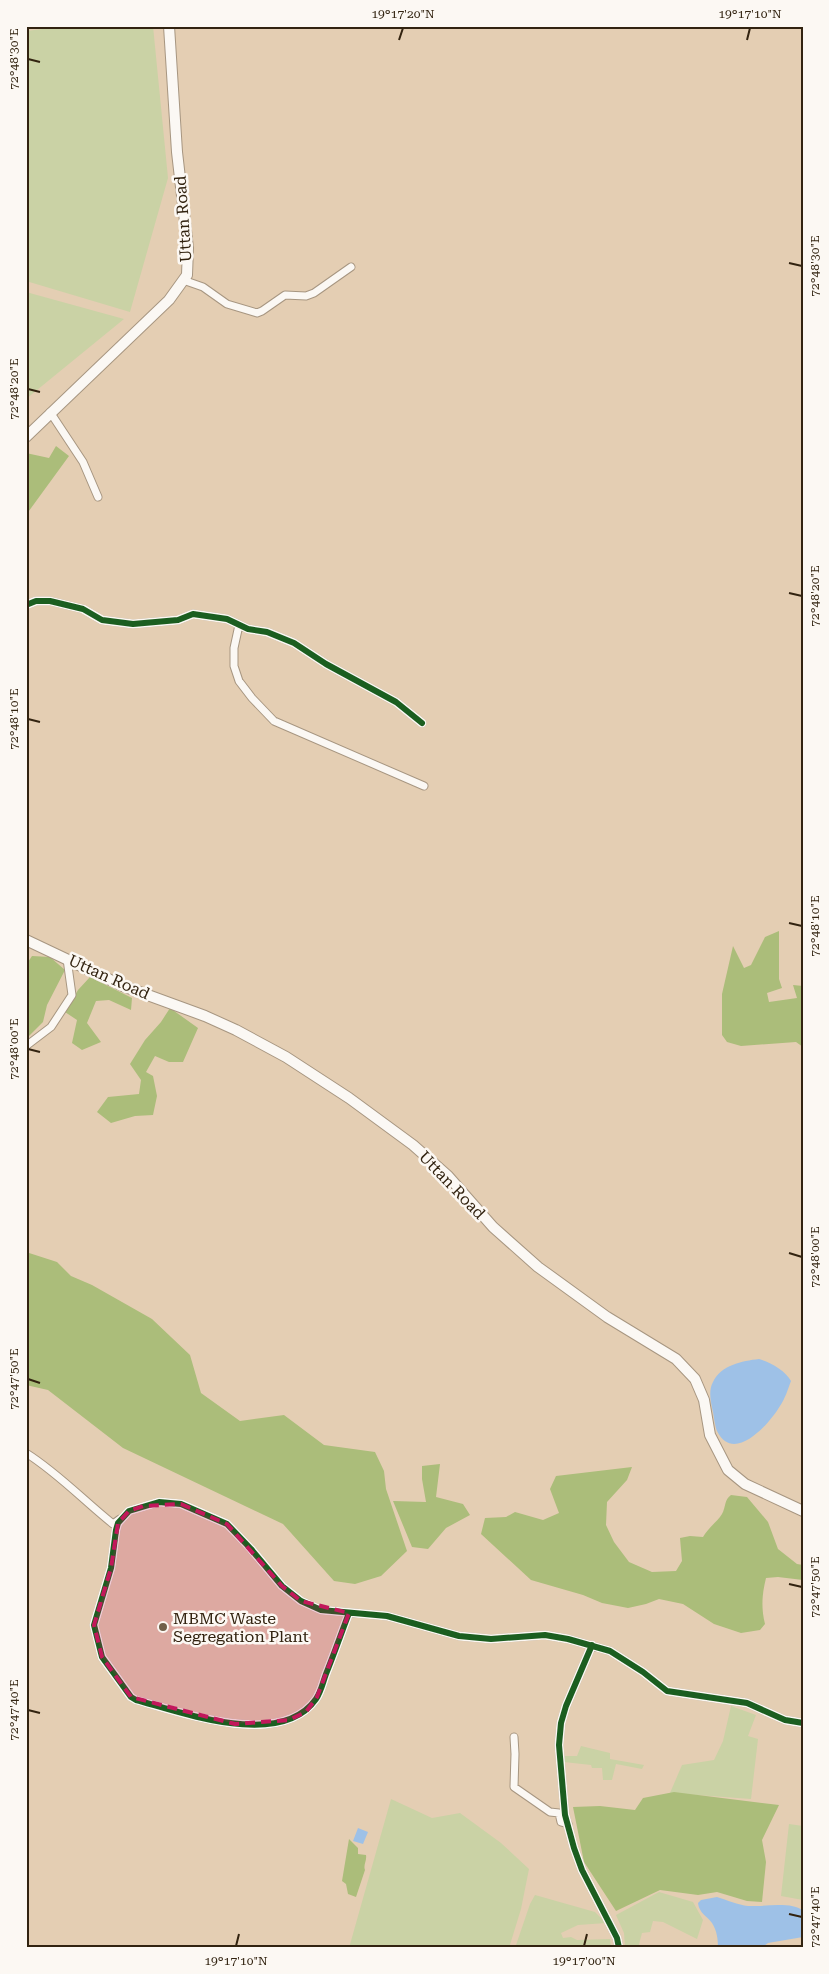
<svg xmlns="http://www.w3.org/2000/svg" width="829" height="1974" font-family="'Roboto Serif',serif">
<rect width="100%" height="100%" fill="#e4ceb3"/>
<!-- green -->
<path fill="#cad2a5" d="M67 26H153L168 178 130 312 26 281V31Z
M26 292 124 319 26 399Z
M731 1706 756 1715 748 1736 758 1739 751 1799 670 1793 682 1765 714 1760 723 1741Z
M581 1746 610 1753V1759L644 1765 642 1769 616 1764 612 1780H603L602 1768H592L591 1765 564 1762V1756H577Z
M391 1799 432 1818 460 1813 501 1843 529 1869 521 1909 509 1948H349Z
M789 1824 803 1826V1900L781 1896Z
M659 1892 693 1902 703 1920 697 1939 663 1922 653 1921 650 1932 642 1933 638 1948 625 1947 624 1933 616 1915Z
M535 1895 595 1912 606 1923 578 1925 561 1933 563 1938 571 1937 577 1940 610 1939 611 1947 515 1948 530 1904Z"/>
<!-- forest -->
<path fill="#abbd7a" d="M56 446 69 456 26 515V453L49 458Z
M779 931V979L782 988 767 993 769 1002 797 998 793 985 803 986V1047L796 1042 741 1046 727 1042 722 1035V994L733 946 744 968 751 965 765 937Z
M32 956 50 957 65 970 47 1005 43 1022 26 1039V965Z
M90 977 132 998 131 1010 109 1000 96 1001 87 1023 101 1042 82 1050 72 1043 77 1020 65 1012 78 990Z
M170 1008 198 1028 183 1062H169L155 1056 146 1072 153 1076 157 1096 153 1115 135 1116 111 1123 97 1112 108 1097 139 1094 141 1080 130 1064 145 1040 161 1022Z
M26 1252 57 1262 71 1276 92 1285 152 1319 190 1355 201 1393 240 1421 284 1415 324 1445 375 1452 384 1471 386 1489 407 1551 381 1576 355 1584 334 1581 283 1524 123 1448 48 1390 26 1385Z
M440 1464 436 1497 463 1504 470 1515 446 1528 428 1549 412 1547 393 1501 426 1502 422 1479V1466Z
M632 1467 627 1480 607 1502 606 1525 614 1542 629 1562 652 1572 676 1571 682 1561 680 1538 690 1536 703 1537C708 1528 717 1522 722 1514 726 1507 724 1500 731 1495L747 1497 768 1522 778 1549 797 1564 803 1565V1580L778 1577 766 1578C762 1594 761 1608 765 1624L760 1630 741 1633 714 1624 683 1604 659 1599 646 1604 628 1608 602 1603 583 1595 531 1580 481 1534 485 1518 506 1517 515 1512 543 1520 559 1513 550 1489 556 1476Z
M674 1792 779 1805 762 1840 766 1862 762 1902 747 1901 717 1892 698 1895 660 1890 616 1911 584 1862 573 1807 600 1806 635 1810 643 1798Z
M349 1839 358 1848V1854L366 1855C367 1861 363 1865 365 1870L356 1897 348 1894 346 1884 342 1881Z"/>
<!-- water -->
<path fill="#9ec1e7" d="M759 1359C770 1362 786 1371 791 1381 788 1389 785 1399 780 1406 770 1423 734 1465 717 1431 715 1426 714 1418 713 1412 711 1403 708 1391 713 1382 721 1365 742 1361 759 1359Z
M358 1828 368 1832 363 1844 353 1841Z
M717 1897C727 1900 738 1905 748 1906 762 1907 793 1901 803 1911V1937L768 1943 761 1948H718C718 1939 717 1931 712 1923 707 1916 699 1913 698 1903L701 1900Z"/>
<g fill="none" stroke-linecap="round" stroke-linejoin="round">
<defs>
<path id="street" d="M183 280 203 287 227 304 257 313 262 311 285 295 306 296 314 293 351 267
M50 412 83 462 98 497
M26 605 36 601H50L83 609 102 620 133 624 178 620 193 614 227 619 248 629 267 632 294 643 326 664 396 702 422 723
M239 625 234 648V666L239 681 252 698 274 721 424 786
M26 1046 51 1027 72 995 67 959
M26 1453C58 1473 84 1501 113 1524L120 1519
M349 1613C341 1634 334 1654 326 1674 323 1682 321 1692 316 1699 281 1749 184 1713 136 1700L131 1697 102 1657 94 1625 111 1568 116 1530 118 1523 129 1511 159 1502 181 1504 227 1524 251 1549 282 1586 301 1601 321 1610 387 1616 459 1636 491 1639 545 1635 568 1639 610 1651 643 1672 667 1691 747 1703 785 1720 803 1723
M592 1645 566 1706 561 1723 559 1745 565 1815 574 1848 582 1870 617 1938 619 1948
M514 1737 515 1754 514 1787 550 1812 559 1813 561 1822 568 1824"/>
<path id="secondary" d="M26 437 169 300 187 275 188 248 177 152 169 26
M26 940 123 986 205 1016 236 1030 286 1057 349 1098 413 1145 448 1176 493 1227 538 1267 607 1317 676 1359 695 1379 704 1400 710 1435 728 1470 745 1484 803 1511"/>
</defs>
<!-- street casing -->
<use href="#street" stroke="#a79681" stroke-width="9"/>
<!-- secondary casing -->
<use href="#secondary" stroke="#a79681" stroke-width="12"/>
<!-- street -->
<use href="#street" stroke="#fbf8f4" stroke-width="7"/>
<!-- secondary -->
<use href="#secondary" stroke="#fbf8f4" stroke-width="10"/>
<defs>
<path id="cycleway" d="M26 605 36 601H50L83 609 102 620 133 624 178 620 193 614 227 619 248 629 267 632 294 643 326 664 396 702 422 723
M349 1613C341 1634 334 1654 326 1674 323 1682 321 1692 316 1699 281 1749 184 1713 136 1700L131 1697 102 1657 94 1625 111 1568 116 1530 118 1523 129 1511 159 1502 181 1504 227 1524 251 1549 282 1586 301 1601 321 1610 387 1616 459 1636 491 1639 545 1635 568 1639 610 1651 643 1672 667 1691 747 1703 785 1720 803 1723
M592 1645 566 1706 561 1723 559 1745 565 1815 574 1848 582 1870 617 1938 619 1948"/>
</defs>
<!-- cycleway casing -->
<use href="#cycleway" stroke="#fcf8f3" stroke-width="9"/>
<!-- cycleway -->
<use href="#cycleway" stroke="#1b5e20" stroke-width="6"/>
</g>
<!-- marked area -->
<path fill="#c2185b" fill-opacity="0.2" stroke="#c2185b" stroke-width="4" stroke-dasharray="10 6" stroke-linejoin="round" d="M181 1504 227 1524 282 1586 301 1601 349 1613 317 1697 306 1712 289 1720 235 1724 131 1697 102 1657 94 1625 111 1568 118 1523 129 1511 143 1506Z"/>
<!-- ticks -->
<path fill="none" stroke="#322310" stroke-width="2" d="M399 40 403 28M747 40 750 28M28 59 40 62M789 263 802 266M28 389 40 392M789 593 802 596M28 719 40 722M789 923 802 926M28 1049 40 1052M789 1253 802 1257M28 1379 40 1383M789 1584 802 1587M28 1710 40 1713M789 1914 802 1917M236 1946 239 1934M584 1946 587 1934"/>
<!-- markers -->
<circle fill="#705f49" stroke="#fcf8f3" stroke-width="2" cx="163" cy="1627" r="5"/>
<g text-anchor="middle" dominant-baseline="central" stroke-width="5" stroke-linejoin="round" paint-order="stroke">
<!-- street labels -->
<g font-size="16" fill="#322310" stroke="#fcf8f3">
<text transform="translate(183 219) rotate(-94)">Uttan Road</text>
<text transform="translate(109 977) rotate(24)">Uttan Road</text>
<text transform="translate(452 1185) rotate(46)">Uttan Road</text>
</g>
<!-- poi labels -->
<g font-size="16" fill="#322310" stroke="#fcf8f3" text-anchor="start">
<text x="173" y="1618">MBMC Waste<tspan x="173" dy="18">Segregation Plant</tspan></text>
</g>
</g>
<!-- border -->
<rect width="829" height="1974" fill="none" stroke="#fcf8f3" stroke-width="55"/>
<rect x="28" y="28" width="774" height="1918" fill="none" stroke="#322310" stroke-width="2"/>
<g font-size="12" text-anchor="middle" fill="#322310">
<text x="403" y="18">19°17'20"N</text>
<text x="750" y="18">19°17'10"N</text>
<text transform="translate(14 59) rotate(-90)" y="4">72°48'30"E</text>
<text transform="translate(815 266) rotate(-90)" y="4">72°48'30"E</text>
<text transform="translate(14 389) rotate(-90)" y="4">72°48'20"E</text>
<text transform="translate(815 596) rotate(-90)" y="4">72°48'20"E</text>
<text transform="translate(14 719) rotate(-90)" y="4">72°48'10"E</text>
<text transform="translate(815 926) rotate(-90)" y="4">72°48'10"E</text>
<text transform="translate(14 1049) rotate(-90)" y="4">72°48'00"E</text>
<text transform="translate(815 1257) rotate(-90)" y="4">72°48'00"E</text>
<text transform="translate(14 1379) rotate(-90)" y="4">72°47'50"E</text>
<text transform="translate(815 1587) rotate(-90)" y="4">72°47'50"E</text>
<text transform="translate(14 1710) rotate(-90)" y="4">72°47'40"E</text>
<text transform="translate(815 1917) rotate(-90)" y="4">72°47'40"E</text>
<text x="236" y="1965">19°17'10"N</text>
<text x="584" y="1965">19°17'00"N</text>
</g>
</svg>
